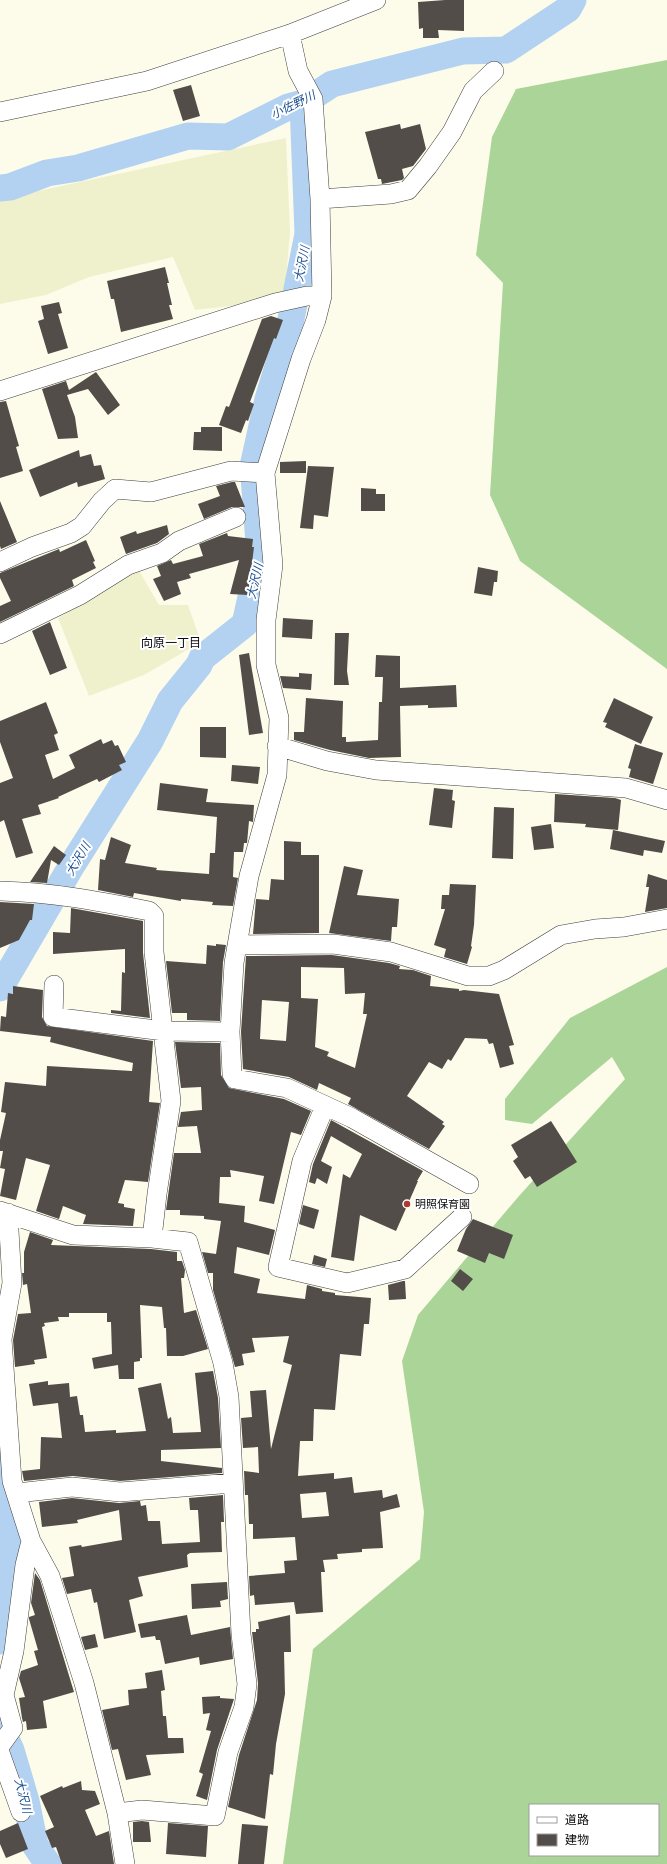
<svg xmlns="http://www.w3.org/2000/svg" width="667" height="1864" font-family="'Source Serif 4','Noto Sans JP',serif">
<rect width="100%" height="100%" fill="#fdfcea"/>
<!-- farmland -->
<path fill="#eff1cd" d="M286 138 290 232 285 291 258 303 195 310 173 257 89 277 46 295 0 304V199Z
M138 569 159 605H188L201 642 144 675 89 696 58 618Z"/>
<!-- forest -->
<path fill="#abd498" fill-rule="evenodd" d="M667 60V669L520 561 490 495 503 283 476 255 492 137 516 89Z
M667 967V1864H283L313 1649 420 1559 424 1512 402 1361 418 1315 519 1196 625 1079 612 1057 532 1124 505 1120V1099L570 1018ZM530 1805H658V1855H530Z"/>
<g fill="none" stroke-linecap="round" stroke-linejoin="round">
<!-- river -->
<path stroke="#b3d2f1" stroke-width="27" d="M0 188 10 187 47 173 78 168 188 136 228 137 288 107 303 103 332 84 463 51 506 50 568 9 573 0
M0 988 72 865 150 741 170 701 199 665 202 658 245 624 260 557 254 476 252 471 268 399 288 334 308 234 303 103
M0 1462 11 1583 0 1641
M0 1726 11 1750 26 1801 35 1845 48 1864"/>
</g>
<!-- building -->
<path fill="#524d48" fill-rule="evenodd" d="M445 0H464V31L438 30 439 38H423V28L419 29 418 2Z
M191 85 200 116 183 121 173 90Z
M400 124 401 129 420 124 426 149 413 166 402 169 404 178 402 180 382 184 381 179H378L365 132Z
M165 267 169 283H167L172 305H169L173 319 121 332 114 299H111L107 281Z
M59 302 62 313 58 314 68 348 48 354 38 321 44 319 41 306Z
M271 316 283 320 276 339 274 338 250 402 254 404 248 421 246 420 241 433 219 425 226 406 229 407 262 319Z
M96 372 120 405 108 415 88 389 67 395 75 417 78 438 58 439 42 389 66 381 69 390Z
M6 401 19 446 16 447 23 471 0 478V402Z
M201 427H222V451L193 450 194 432H201Z
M79 450 80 457 91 454 94 466 101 465 105 479 78 487 77 482 40 497 29 470Z
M280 462 306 461V473H280Z
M308 466 334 467 328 517 314 515 313 529 300 528Z
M232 482H235L245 507H232L204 519 198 504 220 496 216 486Z
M361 488 376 489V494H385V511H361Z
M0 501 17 542 1 549 0 546Z
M167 525 169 534 157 543 126 554 120 537 136 531 137 534Z
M227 533 228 536 253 539 252 547H254L248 595 230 594 239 560 189 574 191 578 177 582 181 594 164 601 153 579 161 576 157 566 171 560 173 564 203 556 199 544Z
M86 540 95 561 93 562 96 568 72 580 74 586 0 622V606L11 601 0 578V573L59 549 60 552Z
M478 567 498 571 497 582H494L492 596 474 593Z
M283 618 313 620 312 639 282 637Z
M50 622 67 668 50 675 32 631Z
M335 633H349L347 671 349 685H334Z
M249 653 263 733 249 735 239 655Z
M376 655 400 656V688L456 685 457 707 428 708V705L400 706 401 757 369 758 330 750 294 740V732H304L306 698 343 701 342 737H346V742L378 740 379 702H382L383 677H375Z
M299 673 312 674 311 690 283 688 280 676 299 677Z
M614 698 653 717 641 744 605 727 607 723 603 722Z
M46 702 58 733 54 735 59 750 45 755 53 779 75 768 69 755 101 739 103 744 112 740 115 746 118 745 126 762 119 765 122 770 99 782 97 779 58 797 59 798 38 805 41 814 22 819 33 853 16 858 4 820 0 822V783L13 778 0 742V721Z
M200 727H226V758L200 757Z
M635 744 663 753 653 784 629 777 631 769 628 768Z
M232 765 260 767 258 784 231 781Z
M160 783 208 789 206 802 254 805 253 822 249 821 247 843H244L243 852H234L233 877 238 878 233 906 212 905 213 902 181 899V901L134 893 133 897 98 890 100 859 105 860 111 837 131 845 125 863 157 868 156 870 209 874 210 853H215L217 817 157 810Z
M434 788 453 790 452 800 455 801 452 828 429 825Z
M555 794 615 798 621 800 618 830 585 827 586 824 554 822Z
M494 807 514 808 513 859 492 858Z
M551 824 554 848 534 850 531 827Z
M613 830 665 841 662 853 644 850 643 856 610 849Z
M284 841 301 842V855H319V933L253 934 256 899 269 900 271 879 284 880Z
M54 846 66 855 59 865 51 860 47 883 30 882Z
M344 866 363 870 357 895 399 899 397 927H392L391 941 329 933Z
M648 874 667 880V908L645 912 649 887H646Z
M450 884 476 885 474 925 471 946 472 947 467 964 444 957 446 949 434 945 445 909H441L442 895H449Z
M0 902 34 904 32 920H30L19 940 0 948Z
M71 908 143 921V953L150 1018 111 1013V1010L121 1011 122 972 125 973V949L53 954V932L70 933Z
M216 944 226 945 223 962 220 1021 187 1020V1013H172L166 961 206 964 207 945 216 946Z
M332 955 389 963 400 966 399 969 413 970 431 976 430 986 459 989V991L464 990 499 994 514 1045 509 1046 514 1064 500 1068 493 1043 489 1044 487 1039 465 1038 451 1061 448 1059 442 1069 429 1062 407 1096 444 1122 442 1124 445 1126 429 1149 348 1104 351 1098 319 1083 317 1090 289 1077 243 1069 241 1032 246 956ZM301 967 344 968 345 994 365 993 363 1014H367L355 1068 327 1056 329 1052 315 1047 318 999 301 998ZM262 1000 289 1002 286 1041 260 1039Z
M13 986 43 990 42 1017 47 1026 153 1041 149 1102 160 1103 148 1182 125 1180 118 1203 124 1204V1207L135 1209 133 1226 83 1224 86 1215 63 1206 59 1219 36 1211 50 1165 26 1158 16 1200 0 1196 5 1169 0 1168 3 1151H0V1140L6 1113 1 1112 5 1082 46 1086 47 1066 132 1071 133 1063 50 1042 51 1037 0 1031 1 1016 6 1017 8 993 13 994Z
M175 1042 220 1043 221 1075 229 1088 284 1099 311 1111 301 1135 291 1132 274 1204 259 1201 264 1176 230 1170 231 1177H220L219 1203 245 1206 244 1222 275 1230 269 1255 237 1247 234 1273 260 1279 257 1293 305 1299 307 1285 322 1289V1291L335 1293V1295L371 1298 369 1324H364L361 1356 340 1354 335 1410 314 1409 313 1441H300L298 1476 334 1473V1479L352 1477 354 1493 382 1490 383 1498 397 1494 400 1507 380 1512 383 1548 362 1549V1552L337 1554 338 1559 323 1560 325 1572H321L323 1612 296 1614 294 1602 255 1605 254 1595 250 1596 249 1576 285 1573 284 1561 297 1560 295 1537 253 1539V1524H249L248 1495H245L244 1471 259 1473 258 1447 243 1448 241 1418 252 1417 250 1391 266 1390 271 1449 292 1365 283 1362 289 1336 252 1338 255 1352 242 1354 244 1365 235 1367 213 1290V1273H208L202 1252 216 1254 221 1221 204 1219V1216L180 1215V1210H166L174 1153H201L197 1126 178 1127 181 1112 202 1110 201 1087 181 1088ZM326 1492 329 1516 302 1518 300 1494Z
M331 1120 423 1171 417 1181H418L396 1231 360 1215 354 1261 331 1257 343 1174 350 1178 362 1154 331 1136 321 1161 332 1167 327 1184 317 1178 315 1184 309 1182 313 1164Z
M551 1121 577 1162 537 1187 530 1176 525 1179 513 1161 518 1157 511 1145Z
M303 1205 319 1210 314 1229 299 1224Z
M473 1219 513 1235 504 1259 489 1253 485 1263 457 1251 466 1229Z
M30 1232 53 1240 51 1245 151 1249 177 1252V1261H182L185 1270 184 1278H181L184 1313 196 1310 208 1349 183 1356H167L166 1328H164L162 1307 140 1305 142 1358H140V1361L134 1362V1379H119L118 1365 94 1369 92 1358 112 1354 111 1322H107V1313H69V1317H58L59 1321 44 1323 45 1326 42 1327 47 1358 34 1360 35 1364 15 1367 13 1340 18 1314 31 1313 27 1284 23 1285 22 1273H24V1252Z
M314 1255 327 1259 325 1267 312 1264Z
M460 1269 473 1279 463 1291 451 1281Z
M403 1281H405L406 1299 389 1300 388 1285Z
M213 1371 218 1398 221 1448 161 1450V1461L222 1468V1473L120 1481 73 1476 24 1481 22 1471 40 1469 41 1437 62 1438 58 1403 33 1406 29 1384 48 1381V1385L69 1383 70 1397 77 1396 80 1415H83L85 1432 116 1430V1433L146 1431 138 1388 161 1383 168 1419 171 1417 173 1433 201 1432 195 1373Z
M223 1495 224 1522H221L222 1552 190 1553 187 1555 188 1567 138 1577 143 1596 129 1600 136 1632 104 1639 97 1602 94 1603 91 1589 67 1594 62 1578 74 1576 69 1547 81 1545 82 1547 122 1540 119 1510 77 1520 78 1523 42 1527 39 1502 72 1498 119 1503 140 1501 141 1506 146 1505 148 1521H160L162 1544 200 1542 198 1510H190L189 1498Z
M35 1573 40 1580 74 1692 43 1701 47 1728 27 1730 26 1721 23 1722 22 1718 19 1698 25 1697 19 1678 21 1671 38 1665 34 1651 38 1650 29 1619V1617L35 1615 31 1603Z
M227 1582 228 1599 220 1601 221 1607 192 1609 191 1584Z
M187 1615 191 1635 230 1627 233 1659 200 1665 199 1657 165 1664 160 1640H156L155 1636 141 1638 138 1624Z
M290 1615 291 1652H284L285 1694 276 1744 273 1775 270 1774 265 1819 228 1807 239 1755 257 1700 258 1683 252 1632H256V1629H259L258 1622Z
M95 1634 98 1647 85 1650 81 1637Z
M162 1670 165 1690 161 1691 163 1716H166L168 1738H183L184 1753 146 1755 151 1775 126 1780 118 1749 112 1750 102 1710 129 1705 128 1690 147 1688 145 1673Z
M220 1696V1698L234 1699 217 1750 207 1800 196 1796 203 1774 199 1772 211 1731 206 1730 210 1713 203 1714 202 1697Z
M81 1781 82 1790 95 1791 100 1804 85 1810 96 1836 109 1831 114 1864H62L56 1847 52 1848 45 1831 54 1827 40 1796 62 1786 63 1788Z
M142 1821 149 1822 151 1842H133V1822Z
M18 1823 28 1849 6 1858 0 1844V1831Z
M168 1823 208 1826 206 1857 166 1854Z
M242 1824 268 1826 264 1864H238Z"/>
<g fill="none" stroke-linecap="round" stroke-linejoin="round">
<defs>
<path id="minor" d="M0 112 147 81 290 34 376 0
M320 199 391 194 408 190 428 166 452 132 473 91 494 71
M0 391 275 303 307 296H322
M0 562 32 547 71 533 82 526 102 501 115 489 151 492 231 471 265 473
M0 634 80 595 128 565 162 553 179 541 236 517
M277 746 327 761 376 770 626 788 667 800
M0 891C51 892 98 901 149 911L154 916V952L171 1101 157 1194 152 1238
M237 945 333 944 391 952 468 976H489L504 970 561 935 595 929 624 927 667 919
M54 985 53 1017 164 1031 230 1032 234 963 249 876 277 775 279 718 266 665V620L273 565 265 473 301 359 316 320 322 296 320 199 313 99 298 71 290 34
M230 1032 232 1074 235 1079 287 1088 352 1118 469 1184
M325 1106 302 1161 278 1267 347 1283 405 1269 462 1217
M0 1211 73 1235 152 1238 188 1242 223 1363 229 1397 241 1634 247 1684 244 1707 228 1752 215 1816 142 1810 117 1813
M17 1493 72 1487 120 1492 233 1483
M31 1541 50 1576 84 1683 117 1813 125 1864
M0 1746 13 1728 4 1695 14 1651 25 1565 31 1541 12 1481 2 1339 12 1283 8 1213
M0 1753 21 1812"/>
</defs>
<!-- minor casing -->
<use href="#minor" stroke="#3e3e3e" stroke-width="20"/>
<!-- minor -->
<use href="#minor" stroke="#fff" stroke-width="19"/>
</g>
<!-- markers -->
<circle fill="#af382f" stroke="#fff" stroke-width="1.5" cx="407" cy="1204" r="4"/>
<g text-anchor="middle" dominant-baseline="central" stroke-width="4" stroke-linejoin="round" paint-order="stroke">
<!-- poi labels -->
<g font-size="11" fill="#0b0b0b" stroke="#fff" text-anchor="start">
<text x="415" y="1204">明照保育園</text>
</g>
<!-- water labels -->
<g font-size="12" font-style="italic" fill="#1f5191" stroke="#fff">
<text transform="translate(293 105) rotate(-26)">小佐野川</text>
<text transform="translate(302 264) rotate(-79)">大沢川</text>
<text transform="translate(255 581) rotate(-77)">大沢川</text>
<text transform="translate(78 859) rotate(-59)">大沢川</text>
<text transform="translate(23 1796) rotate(76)">大沢川</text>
</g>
<!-- neighbourhood labels -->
<g font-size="12" fill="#0b0b0b" stroke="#fff">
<text x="171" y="643">向原一丁目</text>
</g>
</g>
<!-- legend -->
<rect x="529" y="1804" width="130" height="52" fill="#ffffff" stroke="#9d9d9d"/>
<rect x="537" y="1817" width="20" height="6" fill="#ffffff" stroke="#9d9d9d"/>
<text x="565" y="1824" font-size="12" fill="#0b0b0b">道路</text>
<rect x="537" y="1834" width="20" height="12" fill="#524d48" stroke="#9d9d9d"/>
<text x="565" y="1844" font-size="12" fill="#0b0b0b">建物</text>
</svg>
